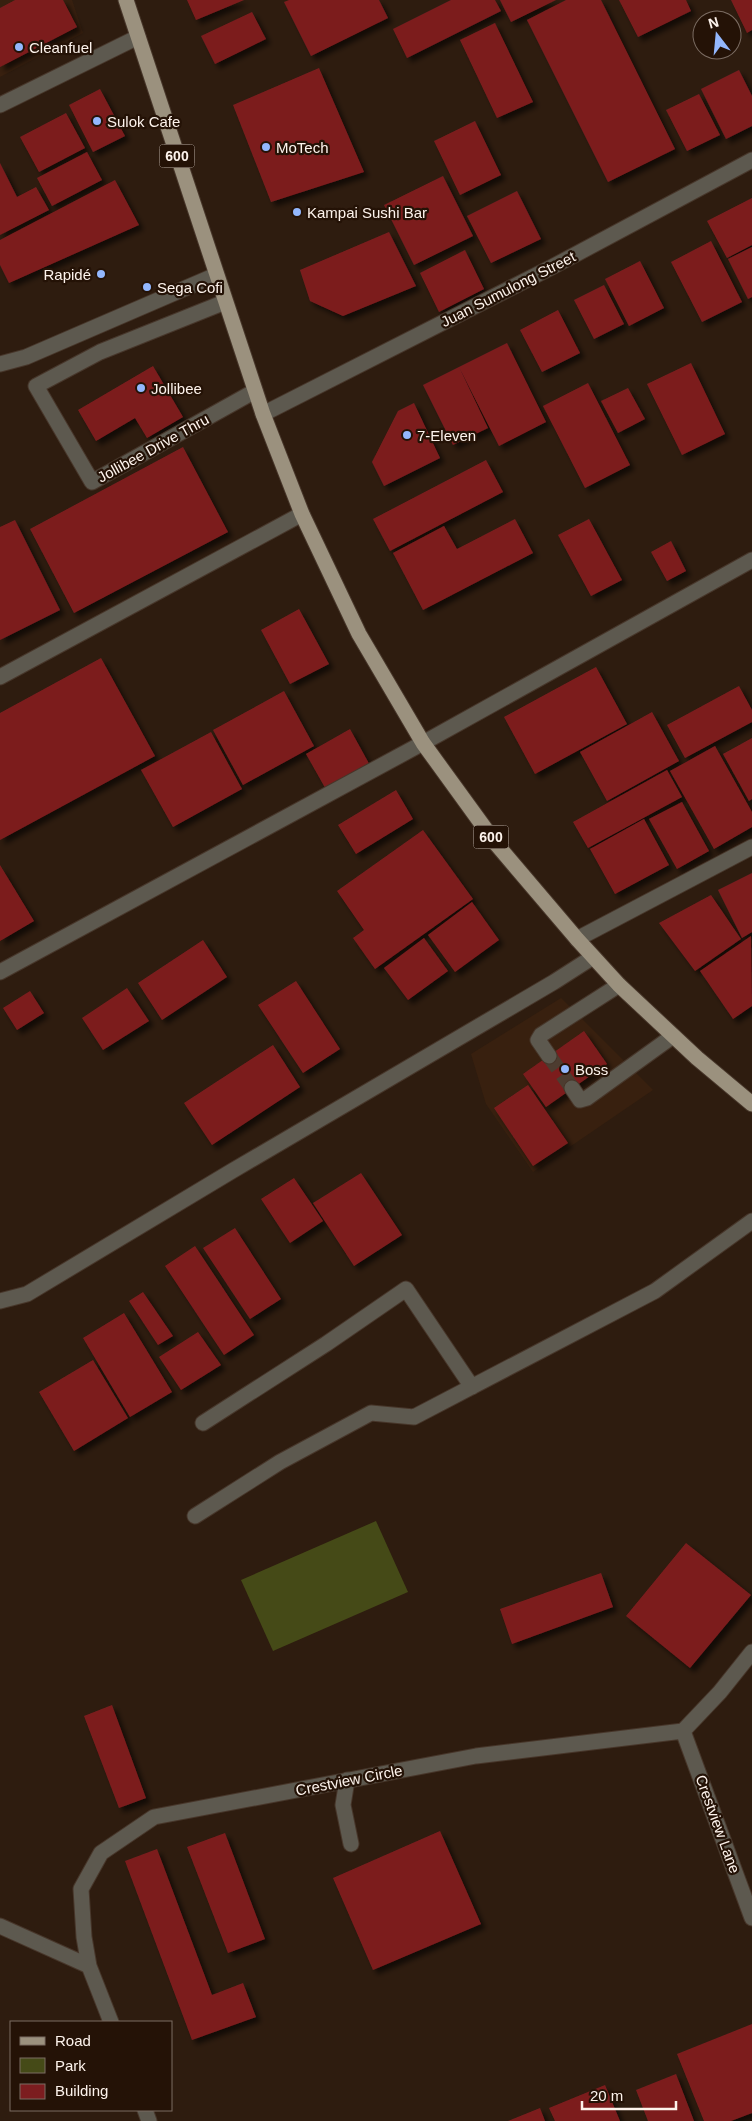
<svg xmlns="http://www.w3.org/2000/svg" width="752" height="2121" font-family="Helvetica,sans-serif">
<defs>
<filter id="shadow"><feDropShadow dx="4.5" dy="4.5" stdDeviation="2.5" flood-color="#0009"/></filter>
</defs>
<rect width="100%" height="100%" fill="#2e1c0f"/>
<!-- built -->
<path fill="#38200f" d="M0 0H72L83 33 0 77Z
M561 998 653 1090 533 1172 486 1104 471 1054Z"/>
<!-- green -->
<path fill="#454a17" d="M376 1521 408 1592 273 1651 241 1580Z"/>
<!-- building -->
<path fill="#7c1d1f" filter="url(#shadow)" d="M15 0H63L77 27 0 67V8Z
M187 0H244L196 20Z
M289 0H379L388 18 311 56 284 2Z
M451 0H495L501 11 407 58 393 29Z
M500 0H556L511 22Z
M566 0H601L675 149 608 182 527 20Z
M619 0H686L691 11 638 37Z
M731 0H752V30L747 33Z
M252 12 266 39 215 64 201 36Z
M495 23 533 102 497 118 460 40Z
M319 68 364 172 271 202 233 105Z
M739 70 752 96V126L726 139 701 89Z
M100 89 125 136 93 152 69 105Z
M699 94 720 135 687 151 666 110Z
M66 113 85 148 39 172 20 137Z
M475 121 501 175 460 195 434 141Z
M87 152 102 180 52 206 37 178Z
M0 163 17 197 36 187 49 210 0 235Z
M443 176 473 236 414 265 384 205Z
M115 180 139 225 9 283 0 265V240Z
M517 191 541 239 491 263 467 216Z
M752 198V245L727 258 707 221Z
M389 232 416 286 343 316 310 301 300 270Z
M711 241 742 302 702 322 671 262Z
M752 247V297L748 299 728 259Z
M465 250 484 289 439 312 420 273Z
M640 261 664 308 629 326 605 279Z
M604 285 624 324 594 339 574 300Z
M558 310 580 353 542 372 520 330Z
M507 343 546 422 499 446 459 367Z
M691 363 725 434 682 455 647 384Z
M153 366 183 417 147 438 135 418 96 441 78 410Z
M459 367 488 428 453 445 423 385Z
M588 383 630 465 585 488 543 406Z
M628 388 645 419 618 433 601 401Z
M414 403 440 458 384 486 372 462 398 411Z
M183 447 228 532 74 613 30 529Z
M486 460 503 492 390 551 373 519Z
M515 519 533 553 423 610 393 553 444 526 457 549Z
M589 519 622 580 591 596 558 535Z
M15 520 60 610 0 640V527Z
M671 541 686 571 667 581 651 552Z
M299 609 329 664 290 684 261 630Z
M101 658 155 756 0 840V713Z
M596 667 627 724 535 774 504 717Z
M739 686 752 710V722L685 758 667 725Z
M284 691 314 746 243 785 213 730Z
M652 712 679 761 607 801 580 752Z
M350 729 372 769 328 793 306 754Z
M211 732 242 789 173 827 141 770Z
M752 738V799L749 801 723 754Z
M715 746 752 812V827L714 849 670 771Z
M667 770 682 797 588 848 573 822Z
M396 790 413 819 356 854 338 825Z
M682 802 709 851 677 869 649 819Z
M644 819 669 865 615 894 590 849Z
M423 830 473 899 375 969 353 938 364 930 337 891Z
M0 865 34 921 0 941Z
M752 873V932L742 938 718 890Z
M711 895 741 939 695 971 659 923Z
M472 902 499 940 455 972 428 935Z
M751 936 752 1006 733 1019 700 971Z
M424 938 448 971 408 1000 384 968Z
M203 940 227 977 162 1020 138 983Z
M296 981 340 1049 303 1073 258 1005Z
M127 988 149 1021 103 1050 82 1018Z
M30 991 44 1013 17 1030 3 1008Z
M584 1031 607 1064 546 1107 523 1074Z
M273 1045 300 1087 212 1145 184 1103Z
M528 1085 568 1143 533 1166 494 1108Z
M361 1173 402 1235 354 1266 313 1203Z
M294 1178 323 1221 290 1243 261 1199Z
M235 1228 281 1299 250 1319 203 1248Z
M195 1246 254 1335 224 1355 165 1266Z
M143 1292 173 1336 158 1345 129 1301Z
M124 1313 172 1392 130 1417 83 1338Z
M198 1332 221 1365 181 1390 159 1357Z
M93 1360 128 1418 74 1451 39 1392Z
M686 1543 751 1595 690 1668 626 1616Z
M601 1573 613 1607 512 1644 500 1609Z
M112 1705 146 1798 119 1808 84 1716Z
M440 1831 481 1924 373 1970 333 1878Z
M225 1833 265 1939 228 1953 187 1847Z
M157 1849 212 1995 243 1983 256 2017 192 2040 125 1861Z
M752 2024V2113L731 2121H704L677 2054Z
M676 2074 694 2121H648L636 2090Z
M605 2085 620 2121H555L549 2108Z
M540 2108 545 2121H508Z"/>
<g fill="none" stroke-linecap="round" stroke-linejoin="round">
<!-- minor-tunnel -->
<path stroke="#4d3c30" stroke-width="15" stroke-dasharray="15 8" stroke-linecap="butt" d="M549 1056 572 1088"/>
<defs>
<path id="minor" d="M0 105 138 37
M225 302 100 352 36 386 92 482 255 391
M0 364 26 357 216 275
M263 414 552 267 752 160
M0 677 302 514
M577 939 752 847
M0 972 423 743 752 560
M549 1056 538 1040 541 1035 619 985
M572 1088 580 1100 587 1098 673 1036
M0 1301 27 1294 232 1171 554 982 593 957
M203 1423 326 1344 406 1289 472 1387
M195 1516 280 1462 371 1413 414 1417 655 1291 752 1221
M683 1731 752 1918
M347 1780 343 1805 351 1844
M0 1926 89 1966
M111 2022 89 1966 84 1937 81 1889 101 1853 154 1817 476 1756 683 1731 720 1692 752 1652
M145 2110 149 2121"/>
<path id="major" d="M126 0 263 414 302 514 359 634 423 743 497 845 577 939 619 985 697 1058 752 1104"/>
</defs>
<!-- minor casing -->
<use href="#minor" stroke="#47362a" stroke-width="17"/>
<!-- major casing -->
<use href="#major" stroke="#47362a" stroke-width="17"/>
<!-- minor -->
<use href="#minor" stroke="#5d594f" stroke-width="15"/>
<!-- major -->
<use href="#major" stroke="#9b917e" stroke-width="15"/>
</g>
<!-- markers -->
<g fill="#93b7fd" stroke="#241206" stroke-width="2">
<circle cx="19" cy="47" r="5"/>
<circle cx="97" cy="121" r="5"/>
<circle cx="266" cy="147" r="5"/>
<circle cx="297" cy="212" r="5"/>
<circle cx="101" cy="274" r="5"/>
<circle cx="147" cy="287" r="5"/>
<circle cx="141" cy="388" r="5"/>
<circle cx="407" cy="435" r="5"/>
<circle cx="565" cy="1069" r="5"/>
</g>
<g text-anchor="middle" dominant-baseline="central" stroke-width="4.5" stroke-linejoin="round" paint-order="stroke">
<!-- shield labels -->
<g fill="#241206" stroke="#bcb0a7" stroke-width="1">
<rect x="159.5" y="144.5" width="35" height="23" rx="4"/>
<rect x="473.5" y="825.5" width="35" height="23" rx="4"/>
</g>
<g font-size="14" font-weight="bold" fill="#fdf3ec">
<text x="177" y="156">600</text>
<text x="491" y="837">600</text>
</g>
<!-- poi labels -->
<g font-size="15" fill="#fdf3ec" stroke="#241206" text-anchor="start">
<text x="29" y="47">Cleanfuel</text>
<text x="107" y="121">Sulok Cafe</text>
<text x="276" y="147">MoTech</text>
<text x="307" y="212">Kampai Sushi Bar</text>
<text x="91" y="274" text-anchor="end">Rapidé</text>
<text x="157" y="287">Sega Cofi</text>
<text x="151" y="388">Jollibee</text>
<text x="417" y="435">7-Eleven</text>
<text x="575" y="1069">Boss</text>
</g>
<!-- street labels -->
<g font-size="15" fill="#fdf3ec" stroke="#241206">
<text transform="translate(508 289) rotate(-27)">Juan Sumulong Street</text>
<text transform="translate(153 448) rotate(-29)">Jollibee Drive Thru</text>
<text transform="translate(349 1780) rotate(-11)">Crestview Circle</text>
<text transform="translate(718 1824) rotate(70)">Crestview Lane</text>
</g>
</g>
<!-- legend -->
<rect x="10" y="2021" width="162" height="90" fill="#241206" stroke="#7b6c62"/>
<rect x="20" y="2037" width="25" height="8" fill="#9b917e" stroke="#7b6c62"/>
<text x="55" y="2046" font-size="15" fill="#fdf3ec">Road</text>
<rect x="20" y="2058" width="25" height="15" fill="#454a17" stroke="#7b6c62"/>
<text x="55" y="2071" font-size="15" fill="#fdf3ec">Park</text>
<rect x="20" y="2084" width="25" height="15" fill="#7c1d1f" stroke="#7b6c62"/>
<text x="55" y="2096" font-size="15" fill="#fdf3ec">Building</text>
<!-- north arrow -->
<g transform="translate(717 35) rotate(344)"><circle r="24" fill="#241206" stroke="#7b6c62"/>
<path d="M0-4L9 19L0 12L-9 19Z" fill="#93b7fd"/>
<text y="-8" font-size="14" font-weight="bold" text-anchor="middle" fill="#fdf3ec">N</text>
</g>
<!-- scale -->
<path d="M582 2101v8h94v-8" fill="none" stroke="#fdf3ec" stroke-width="2.5"/>
<text x="590" y="2101" font-size="15" fill="#fdf3ec" stroke="#241206" stroke-width="4" paint-order="stroke">20 m</text>
</svg>
